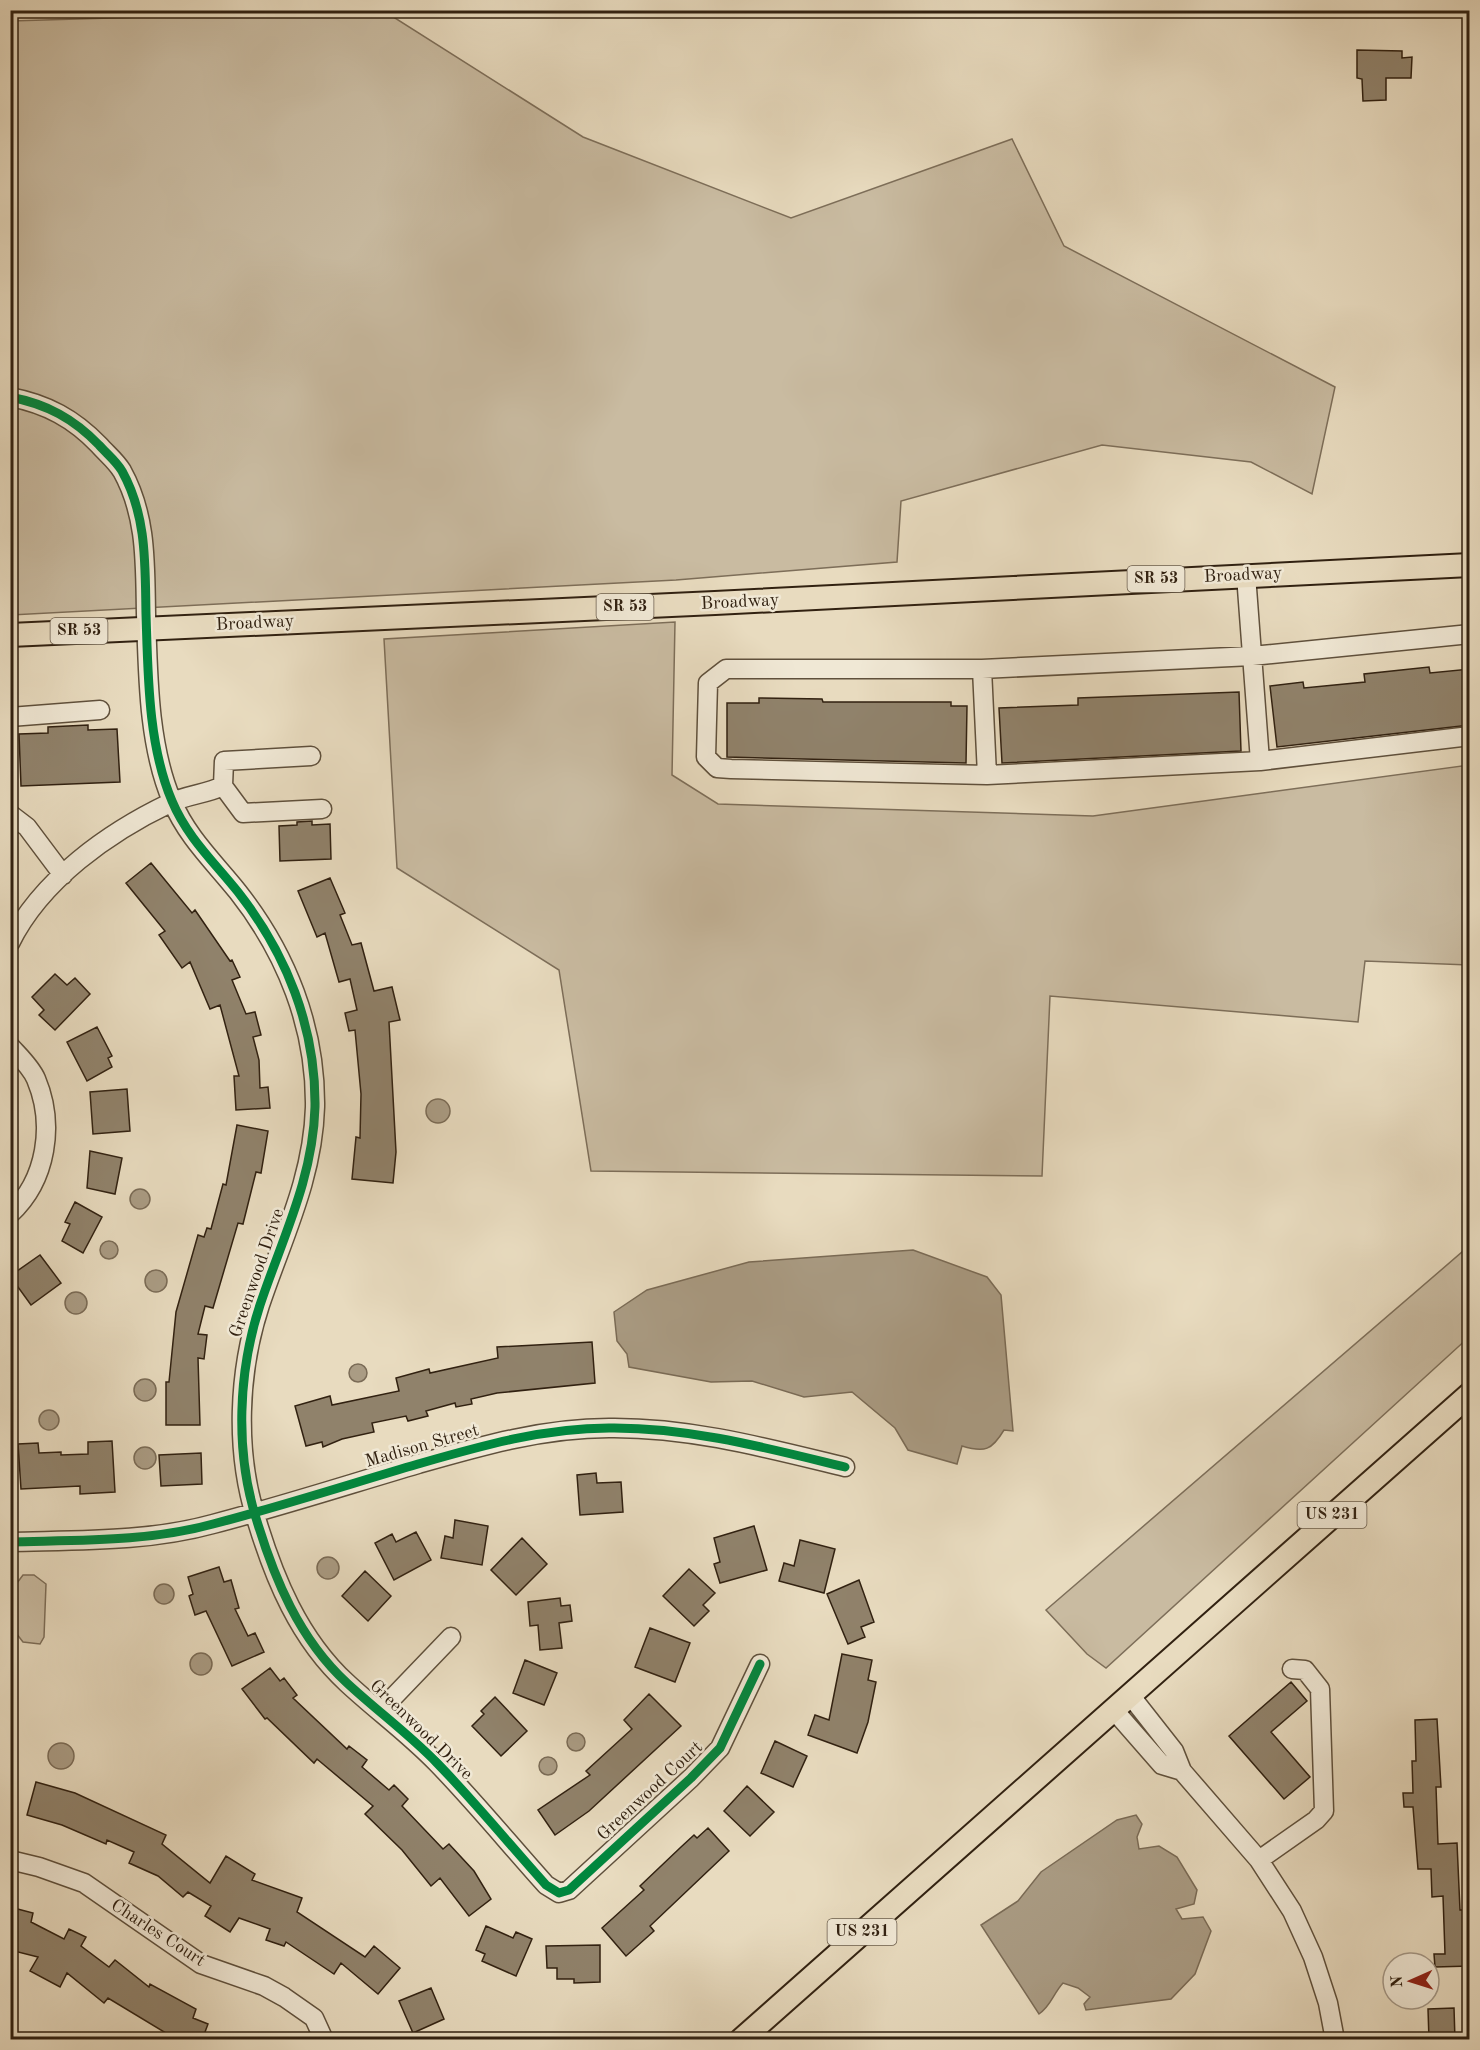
<svg xmlns="http://www.w3.org/2000/svg" width="1480" height="2050" font-family="'Old Standard TT',serif">
<rect width="100%" height="100%" fill="#e8dbbf"/>
<filter id="stains"><feTurbulence type="fractalNoise" baseFrequency=".00333" numOctaves="4"/><feColorMatrix values="0 0 0 0 .2 0 0 0 0 .09 0 0 0 0 .02 0 0 0 .5 -.17"/></filter>
<radialGradient id="worn" r=".72"><stop offset=".6" stop-color="#630" stop-opacity="0"/><stop offset="1" stop-color="#630" stop-opacity=".3"/></radialGradient>
<!-- green -->
<path fill="#c9bba1" stroke="#7d6e59" stroke-width="1.5" d="M345 11H384L583 137 791 218 1012 139 1064 246 1335 387 1312 494 1251 462 1102 445 901 501 897 562 676 580 11 615 10 21Z
M675 622 672 775 718 804 1093 816 1469 765V965L1365 961 1358 1022 1050 996 1042 1176 591 1171 559 970 397 868 384 639Z
M1469 1246V1337L1106 1668 1087 1654 1046 1610Z
M23 1575H34L46 1584 44 1637 40 1644 23 1642 16 1633 11 1591Z"/>
<!-- water -->
<path fill="#aa9c84" stroke="#7a6b56" stroke-width="1.5" d="M426 1111a12 12 0 1 1 24 0a12 12 0 1 1-24 0Z
M130 1199a10 10 0 1 1 20 0a10 10 0 1 1-20 0Z
M100 1250a9 9 0 1 1 18 0a9 9 0 1 1-18 0Z
M913 1250 987 1277 1001 1295 1013 1431 1004 1430C992 1450 985 1453 962 1446L957 1464 908 1450 895 1428 852 1392 804 1397 752 1381 711 1382 629 1367 627 1354 617 1341 614 1312 647 1290 749 1262Z
M145 1281a11 11 0 1 1 22 0a11 11 0 1 1-22 0Z
M65 1303a11 11 0 1 1 22 0a11 11 0 1 1-22 0Z
M349 1373a9 9 0 1 1 18 0a9 9 0 1 1-18 0Z
M134 1390a11 11 0 1 1 22 0a11 11 0 1 1-22 0Z
M39 1420a10 10 0 1 1 20 0a10 10 0 1 1-20 0Z
M134 1458a11 11 0 1 1 22 0a11 11 0 1 1-22 0Z
M317 1568a11 11 0 1 1 22 0a11 11 0 1 1-22 0Z
M154 1594a10 10 0 1 1 20 0a10 10 0 1 1-20 0Z
M190 1664a11 11 0 1 1 22 0a11 11 0 1 1-22 0Z
M567 1742a9 9 0 1 1 18 0a9 9 0 1 1-18 0Z
M48 1756a13 13 0 1 1 26 0a13 13 0 1 1-26 0Z
M539 1766a9 9 0 1 1 18 0a9 9 0 1 1-18 0Z
M1136 1815 1142 1824 1137 1837 1139 1849 1159 1846 1177 1857 1197 1890 1194 1904 1176 1909 1182 1919 1203 1917 1211 1931 1195 1974 1171 1999 1086 2010 1084 2004 1090 1997 1078 1988 1063 1983C1053 1994 1051 2006 1039 2014L981 1925 1018 1901 1041 1872 1117 1820Z"/>
<!-- building -->
<path fill="#90826b" stroke="#312111" stroke-width="1.5" d="M1357 50 1402 51V58L1412 57 1411 78H1386V100L1363 101 1362 79 1357 78Z
M1429 667 1430 673 1470 669V725L1277 747 1270 686 1303 682 1304 688 1365 682 1364 674Z
M1239 692 1241 751 1002 763 999 708 1078 705V698Z
M759 698 822 699 823 702H951V706H967L966 763 727 757V703H759Z
M88 725V730L117 729 120 782 21 786 19 734 48 733V727Z
M312 821V825L330 824 331 859 280 861 279 826 297 825V822Z
M151 863 192 913 195 910 230 961 232 960 240 977 232 980 246 1014 255 1012 261 1035 253 1037 259 1060 260 1088 268 1087 270 1108 236 1110 234 1076H239L220 1005 210 1009 190 962 182 968 159 935 165 931 126 883Z
M330 878 345 913 340 915 352 945 361 943 374 991 392 987 400 1020 389 1022 396 1152 393 1183 352 1179 356 1137 360 1138 361 1094 355 1030 349 1031 345 1013 357 1010 350 979 339 982 325 933 317 937 298 891Z
M55 974 67 985 75 978 90 994 55 1030 39 1015 44 1010 32 997Z
M97 1027 112 1056 108 1058 112 1067 87 1081 67 1042Z
M127 1089 130 1131 93 1134 90 1092Z
M237 1125 268 1131 261 1173 256 1172 243 1224 238 1223 213 1308 205 1306 198 1334 207 1335 204 1359 198 1358 200 1425H166V1382H169L176 1312 198 1235 204 1237 207 1228 211 1229 223 1184 226 1185Z
M90 1151 122 1158 115 1194 87 1188Z
M75 1202 102 1217 83 1253 62 1241 70 1224 65 1222Z
M40 1255 61 1283 31 1305 10 1276Z
M592 1342 595 1383 497 1393 471 1399 472 1404 456 1407 455 1403 426 1411 428 1416 408 1421 406 1416 372 1423 374 1432 342 1439 323 1447 322 1442 306 1446 295 1406 330 1396 332 1405 399 1391 396 1378 429 1369 430 1373 498 1358 497 1347Z
M112 1441 115 1492 80 1494V1486L21 1489 18 1444 38 1443 39 1453 61 1452V1455L88 1454V1442Z
M201 1453 202 1484 161 1486 159 1455Z
M596 1473 597 1483 621 1482 623 1512 580 1515 577 1475Z
M455 1520 488 1526 482 1565 441 1558 445 1536 453 1538Z
M754 1526 767 1570 720 1583 714 1564 720 1562 714 1538Z
M416 1532 431 1560 394 1580 375 1543 392 1534 396 1542Z
M522 1538 547 1564 516 1595 491 1570Z
M800 1540 835 1549 824 1593 779 1581 784 1563 794 1566Z
M219 1567 224 1582 231 1580 239 1608 235 1609 248 1636 255 1633 264 1652 232 1666 206 1611 195 1615 189 1596 193 1594 188 1577Z
M689 1569 715 1593 703 1605 709 1611 694 1626 663 1596Z
M365 1571 391 1596 368 1621 342 1596Z
M859 1580 874 1622 861 1627 865 1637 848 1644 827 1594Z
M560 1598 561 1606 570 1605 572 1621 559 1623 562 1648 540 1650 538 1625 530 1626 528 1602Z
M650 1628 690 1643 675 1682 635 1667Z
M842 1654 872 1660 868 1680 876 1682 868 1722 857 1753 808 1735 815 1715 829 1720Z
M525 1660 557 1673 544 1705 513 1693Z
M270 1668 280 1681 284 1678 297 1695 293 1698 347 1749 349 1746 367 1760 362 1767 389 1790 394 1785 408 1799 402 1806 443 1849 449 1844 474 1871 491 1899 469 1916 440 1878 431 1886 402 1850 365 1814 373 1806 317 1759 314 1763 267 1718 265 1719 242 1689Z
M1291 1682 1307 1701 1271 1732 1310 1777 1284 1799 1229 1736Z
M649 1694 681 1726 589 1811 555 1835 538 1810 590 1775 586 1771 632 1729 624 1720Z
M495 1697 527 1731 501 1756 472 1726 484 1714 481 1711Z
M1437 1719 1441 1787H1436L1438 1844 1457 1843 1460 1910H1470V1966L1435 1967 1434 1954H1445L1443 1896 1432 1897 1431 1869H1418L1413 1807H1404L1403 1793H1413L1412 1761H1416L1415 1720Z
M775 1741 807 1756 793 1787 761 1773Z
M36 1782 75 1793 166 1835 162 1844 210 1883 226 1856 255 1874 252 1880 302 1898 297 1912 365 1957 374 1946 400 1968 378 1994 341 1963 334 1974 286 1942 284 1946 266 1940 270 1929 239 1918 230 1932 205 1916 211 1906 188 1892 183 1897 158 1876 129 1863 134 1852 107 1840 106 1844 62 1825 27 1815Z
M747 1786 774 1812 750 1836 724 1811Z
M708 1828 729 1851 650 1926 654 1931 626 1956 602 1928 644 1890 640 1886 681 1847 694 1835 697 1838Z
M10 1907 33 1913 31 1922 64 1939 69 1929 86 1937 81 1946 109 1967 115 1960 149 1987 150 1984 196 2009 193 2018 208 2024 202 2040H163L166 2033 108 1998 104 2003 67 1973 60 1987 30 1971 38 1957 10 1950Z
M486 1926 513 1938 516 1932 532 1939 516 1976 482 1961 485 1954 476 1950Z
M600 1945V1982L574 1983V1979H557V1968H547L546 1946Z
M431 1988 444 2019 413 2033 399 2001Z
M1454 2008 1455 2040H1429L1428 2009Z"/>
<g fill="none" stroke-linecap="round" stroke-linejoin="round">
<defs>
<path id="minor" d="M10 397C47 404 74 419 99 445 107 454 116 461 122 471 147 516 145 564 146 614 148 674 148 745 172 801 187 837 214 862 238 892 286 953 316 1027 315 1107 313 1179 282 1239 260 1305 238 1372 235 1451 256 1518 274 1578 299 1639 347 1683 376 1710 409 1734 437 1763 475 1802 510 1845 546 1885L559 1893 569 1890 691 1778 720 1748 760 1664
M1246 575 1260 761 987 775 731 769 717 768 706 757 708 683 726 669H982L1252 656 1470 634
M982 669 987 775
M10 717 100 710
M1260 761 1470 736
M223 786 224 761 311 756
M10 814 27 827 63 875
M10 943C41 880 109 832 170 803 186 795 206 794 223 786L243 813 322 809
M10 1046C19 1056 31 1067 36 1079 55 1124 47 1180 10 1214
M10 1542C78 1540 148 1542 213 1524 282 1506 350 1484 418 1464 481 1446 543 1428 609 1428 689 1427 767 1448 845 1467
M1130 1695 1174 1751 1182 1771 1259 1860 1292 1911 1313 1957 1328 2003 1335 2040
M1113 1709 1162 1765 1182 1771
M380 1711 451 1637
M10 1860 39 1867 84 1883 201 1964 264 1986 284 1997 314 2018 324 2040
M1259 1860 1316 1820 1324 1811 1320 1689 1305 1670 1292 1669"/>
<path id="major" d="M10 635 715 603 1470 565
M741 2040 1470 1394"/>
</defs>
<!-- minor casing -->
<use href="#minor" stroke="#5f503c" stroke-width="21"/>
<!-- major casing -->
<use href="#major" stroke="#312111" stroke-width="26"/>
<!-- minor -->
<use href="#minor" stroke="#f0e8d5" stroke-width="18"/>
<!-- major -->
<use href="#major" stroke="#e8dbbf" stroke-width="22"/>
<defs>
<path id="cycleway" d="M10 397C47 404 74 419 99 445 107 454 116 461 122 471 147 516 145 564 146 614 148 674 148 745 172 801 187 837 214 862 238 892 286 953 316 1027 315 1107 313 1179 282 1239 260 1305 238 1372 235 1451 256 1518 274 1578 299 1639 347 1683 376 1710 409 1734 437 1763 475 1802 510 1845 546 1885L559 1893 569 1890 691 1778 720 1748 760 1664
M10 1542C78 1540 148 1542 213 1524 282 1506 350 1484 418 1464 481 1446 543 1428 609 1428 689 1427 767 1448 845 1467"/>
</defs>
<!-- cycleway casing -->
<use href="#cycleway" stroke="#f0e8d5" stroke-width="13"/>
<!-- cycleway -->
<use href="#cycleway" stroke="#00873e" stroke-width="9"/>
</g>
<g text-anchor="middle" dominant-baseline="central" stroke-width="5" stroke-linejoin="round" paint-order="stroke">
<!-- shield labels -->
<g fill="#f0e8d5" stroke="#6a5d4c" stroke-width="1.5">
<rect x="1127.5" y="566" width="57" height="26" rx="4.5"/>
<rect x="596.5" y="594" width="57" height="26" rx="4.5"/>
<rect x="50.5" y="618" width="57" height="26" rx="4.5"/>
<rect x="1297.5" y="1502" width="69" height="26" rx="4.5"/>
<rect x="827.5" y="1919" width="69" height="26" rx="4.5"/>
</g>
<g font-size="16" font-weight="bold" fill="#312111">
<text x="1156" y="579">SR 53</text>
<text x="625" y="607">SR 53</text>
<text x="79" y="631">SR 53</text>
<text x="1332" y="1515">US 231</text>
<text x="862" y="1932">US 231</text>
</g>
<!-- street labels -->
<g font-size="18" fill="#312111" stroke="#f0e8d5">
<text transform="translate(1243 575) rotate(-3)">Broadway</text>
<text transform="translate(740 602) rotate(-3)">Broadway</text>
<text transform="translate(255 623) rotate(-3)">Broadway</text>
<text transform="translate(257 1273) rotate(-71)">Greenwood Drive</text>
<text transform="translate(422 1446) rotate(-16)">Madison Street</text>
<text transform="translate(421 1730) rotate(44)">Greenwood Drive</text>
<text transform="translate(650 1791) rotate(-43)">Greenwood Court</text>
<text transform="translate(158 1933) rotate(33)">Charles Court</text>
</g>
</g>
<!-- margin -->
<rect width="1480" height="2050" fill="none" stroke="#e8dbbf" stroke-width="36"/>
<rect x="12" y="12" width="1456" height="2026" fill="none" stroke="#312111" stroke-width="3"/>
<rect x="18" y="18" width="1444" height="2014" fill="none" stroke="#312111" stroke-width="1.5"/>
<!-- north arrow -->
<g transform="translate(1411 1981) rotate(267)"><circle r="28" fill="#f0e8d5" stroke="#a49887" stroke-width="1.5"/>
<path d="M0-4.5L10 22L0 15L-10 22Z" fill="#8f2418"/>
<text y="-9" font-size="16" font-weight="bold" text-anchor="middle" fill="#312111">N</text>
</g>
<rect width="100%" height="100%" filter="url(#stains)"/>
<rect width="100%" height="100%" fill="url(#worn)"/>
</svg>
